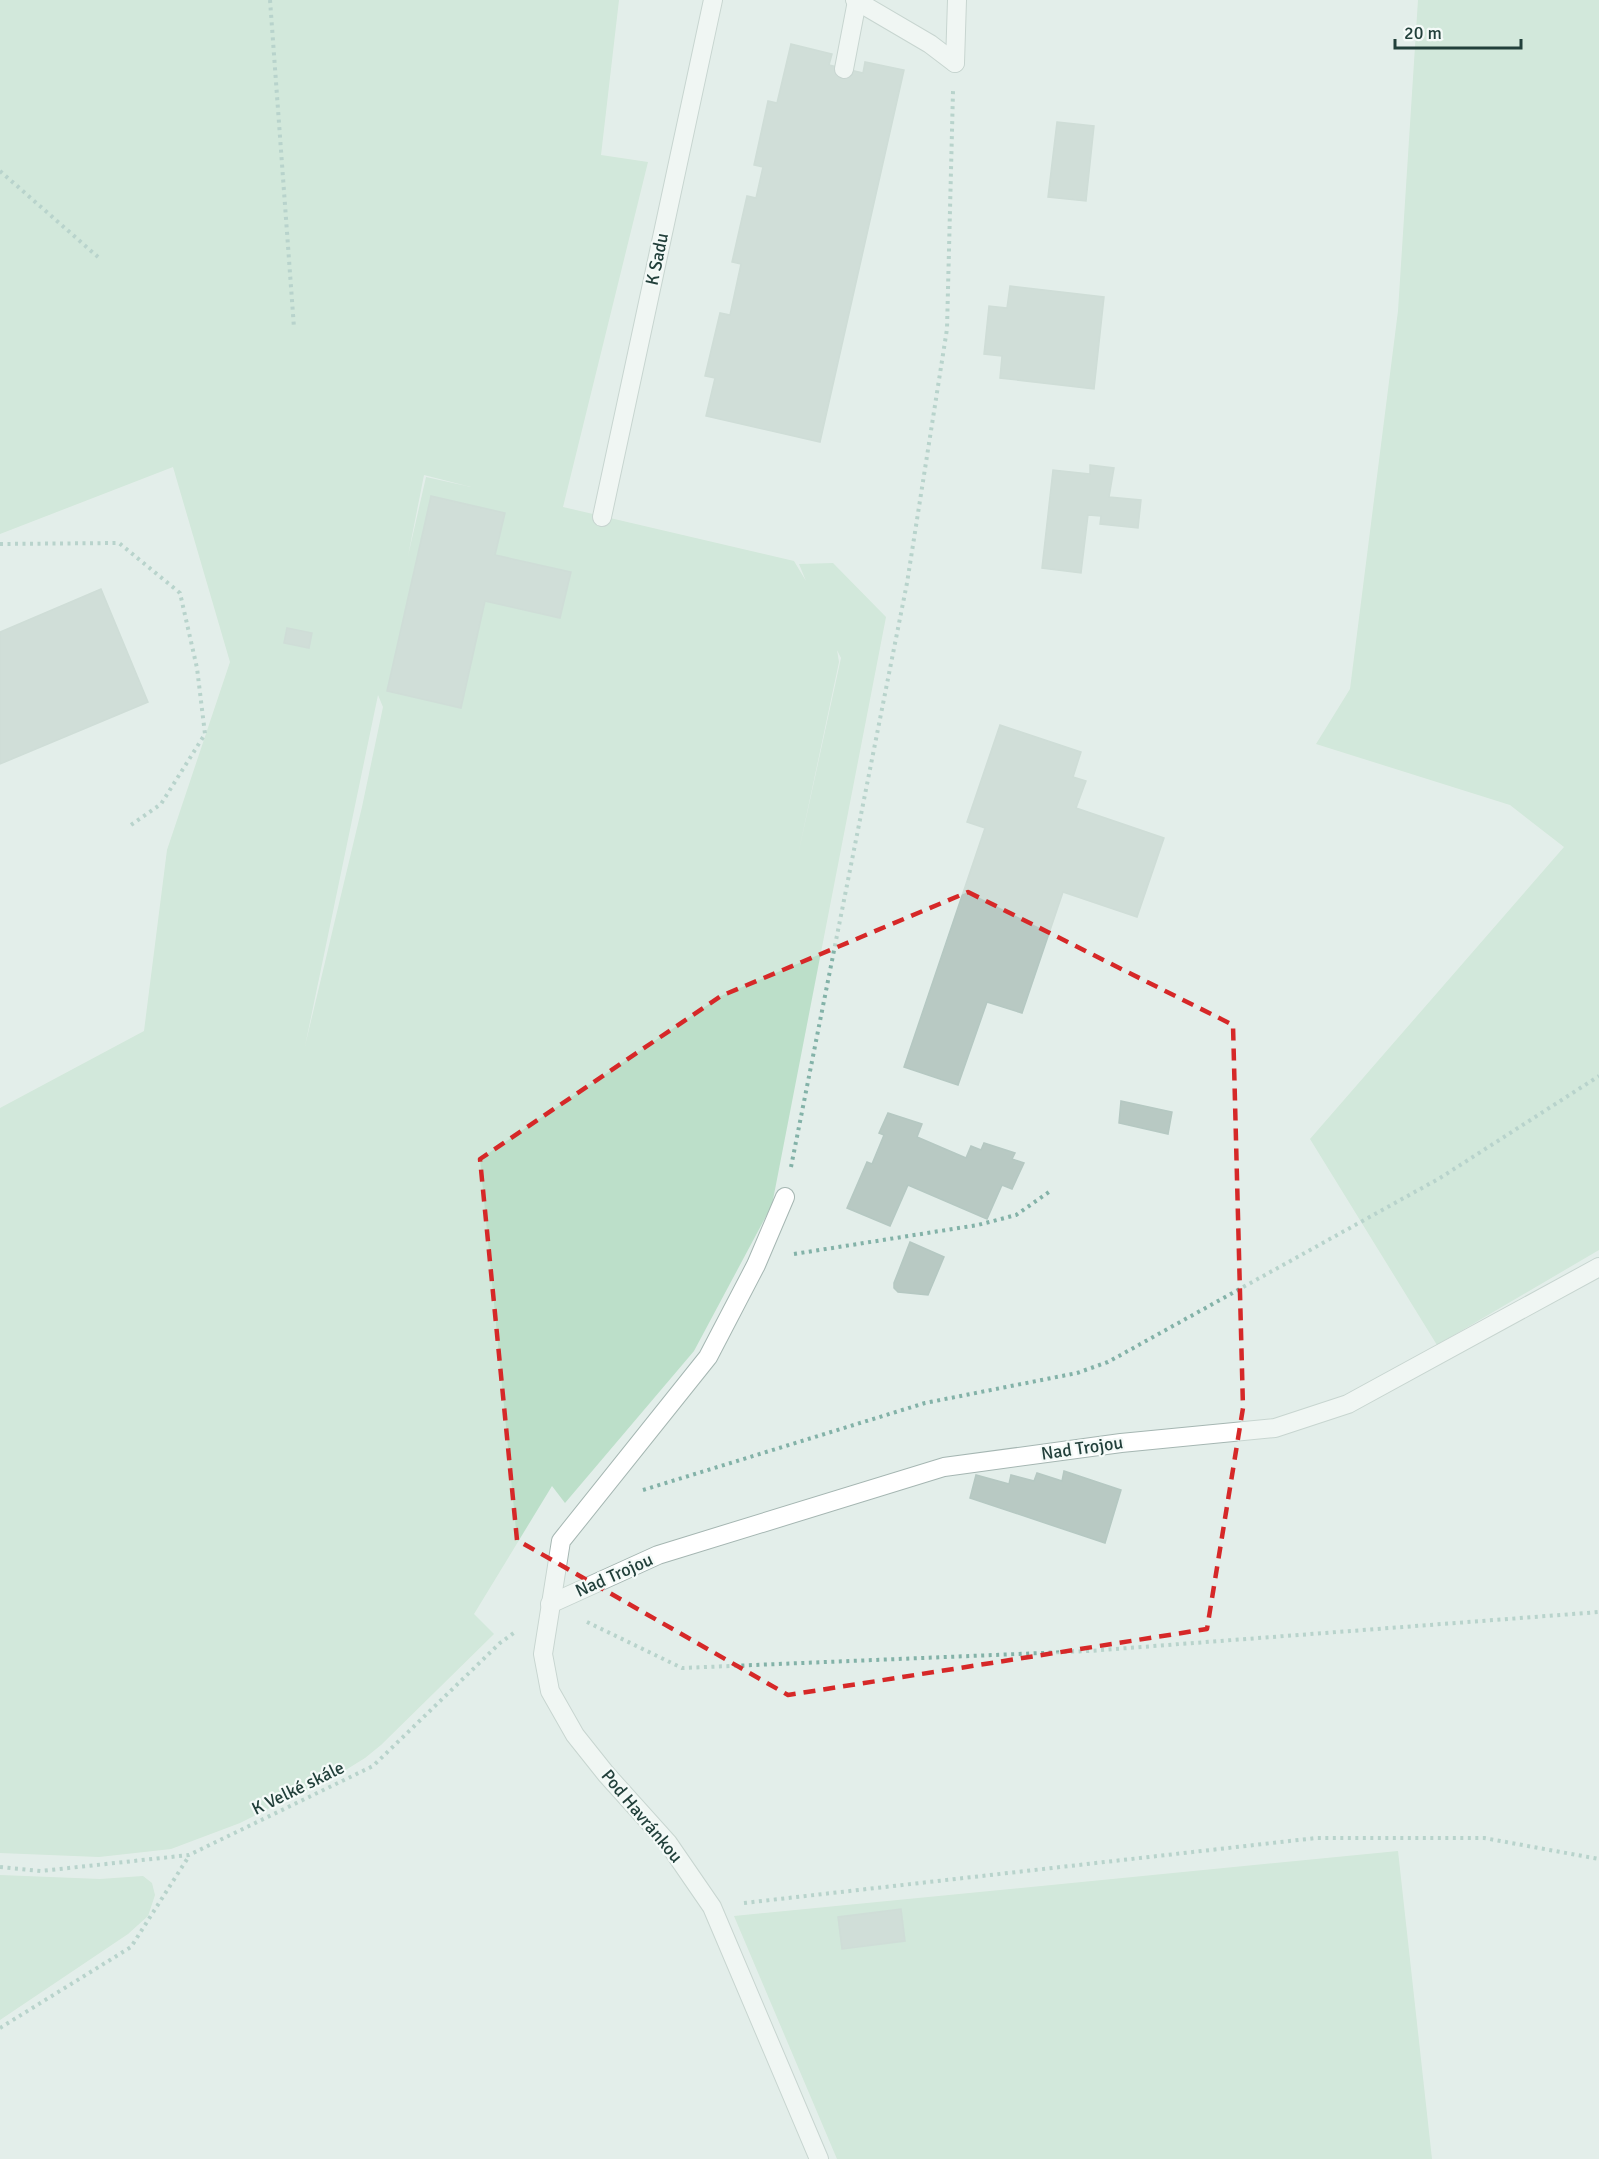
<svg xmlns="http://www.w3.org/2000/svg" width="1599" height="2159" font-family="Signika,sans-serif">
<rect width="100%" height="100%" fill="#e3eeea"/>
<!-- green -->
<path fill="#bcdfc9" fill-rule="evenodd" d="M0 0H619L601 155 648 162 563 507 794 561 806 581 799 564 833 563 886 617 772 1205 694 1351 565 1503 552 1486 474 1614 494 1634 381 1745 365 1758 344 1771 240 1823 171 1849 99 1857 0 1853V1108L144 1031 167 850 230 662 173 467 0 534ZM424 475 471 487 426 477 408 556ZM837 650 841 658 798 855 839 662ZM378 695 383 707 362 807 305 1046Z
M1418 0H1599V1250L1437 1345 1310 1139 1564 847 1510 805 1316 744 1350 689 1398 311Z
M1398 1851 1432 2159H837L734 1916ZM901 1909 905 1941 842 1949 838 1917Z
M0 1875 100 1879 143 1876 152 1883 155 1895 148 1916 128 1934 0 2020Z"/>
<!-- building -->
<path fill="#b8c9c3" stroke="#b5c8c2" stroke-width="1.5" d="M791 44 832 54 829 65 863 73 865 62 904 70 820 442 706 416 715 378 705 376 720 313 730 315 741 264 732 262 747 196 756 198 763 167 754 165 768 101 777 103Z
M1057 122 1094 126 1086 201 1048 197Z
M1010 286 1104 297 1094 389 1000 378 1002 356 984 354 989 306 1007 308Z
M1090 465 1114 468 1109 497 1141 500 1138 528 1100 524 1101 516 1088 515 1081 573 1042 568 1053 470 1090 474Z
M431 496 505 513 495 555 571 572 560 618 485 601 461 708 387 691Z
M101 589 148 702 0 764V632Z
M287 628 312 633 309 648 284 643Z
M1000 725 1081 752 1073 777 1086 781 1076 808 1164 838 1137 917 1063 892 1022 1013 987 1002 958 1085 904 1067 985 828 967 822Z
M1121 1101 1172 1112 1168 1134 1119 1123Z
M888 1113 922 1124 917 1137 966 1158 971 1146 981 1150 984 1143 1015 1153 1012 1159 1024 1163 1012 1189 1002 1185 987 1219 908 1185 890 1226 847 1208 867 1162 872 1164 884 1135 879 1133Z
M910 1242 944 1257 928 1295 898 1292 894 1288V1283Z
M1064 1471 1121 1490 1105 1543 970 1498 976 1475 1009 1484 1011 1475 1034 1481 1037 1473 1062 1481Z
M901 1909 905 1941 842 1949 838 1917Z"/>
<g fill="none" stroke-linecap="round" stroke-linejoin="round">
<defs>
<path id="lane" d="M955 63 957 0
M844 69 857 1
M785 1197 756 1265 708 1357 561 1541 543 1654 550 1691 575 1735 606 1774 668 1843 712 1907 819 2159"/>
<path id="street" d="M855 0 930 44 955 63
M602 517 713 0
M550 1604 658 1555 944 1467 1121 1443 1275 1428 1348 1404 1599 1267"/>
</defs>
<!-- lane casing -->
<use href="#lane" stroke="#a5b6b2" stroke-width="20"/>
<!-- street casing -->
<use href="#street" stroke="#a5b6b2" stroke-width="20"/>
<!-- path -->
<path stroke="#83b2a8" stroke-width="4" stroke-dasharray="3 4.5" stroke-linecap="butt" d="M270 0 294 328
M0 171 98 257
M0 544 119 543 180 593 197 668 205 734 161 804 131 825
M791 1167 907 583 947 329 953 91
M794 1254 978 1225 1016 1215 1049 1192
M643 1490 925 1403 1077 1373 1108 1362 1440 1178 1599 1076
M587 1622 682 1668 1089 1651 1599 1612
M0 1867 41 1871 189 1855 373 1766 500 1643 515 1632
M744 1903 1316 1838H1484L1599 1859
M0 2028 131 1947 189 1856"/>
<!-- lane -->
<use href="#lane" stroke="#fff" stroke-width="18"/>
<!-- street -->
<use href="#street" stroke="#fff" stroke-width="18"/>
</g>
<!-- marked area -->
<path d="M0 0H1599V2159H0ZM968 892 1233 1025 1243 1408 1207 1629 788 1695 517 1540 480 1159 721 996Z" fill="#e3eeea" fill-opacity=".55" fill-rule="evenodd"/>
<path fill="none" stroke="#d62828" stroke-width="4.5" stroke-dasharray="12 8" stroke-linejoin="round" d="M968 892 1233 1025 1243 1408 1207 1629 788 1695 517 1540 480 1159 721 996Z"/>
<g text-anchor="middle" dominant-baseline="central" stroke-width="4.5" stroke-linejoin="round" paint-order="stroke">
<!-- street labels -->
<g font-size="18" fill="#22403b" stroke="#f4faf8">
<text transform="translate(657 259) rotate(-78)">K Sadu</text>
<text transform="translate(1082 1448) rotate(-8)">Nad Trojou</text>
<text transform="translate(614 1575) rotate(-24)">Nad Trojou</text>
<text transform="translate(298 1788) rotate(-26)">K Velké skále</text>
<text transform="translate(642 1816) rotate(50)">Pod Havránkou</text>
</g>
</g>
<!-- scale -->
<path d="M1395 39v9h126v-9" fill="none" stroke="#22403b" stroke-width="3"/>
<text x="1404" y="39" font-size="18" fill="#22403b" stroke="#f4faf8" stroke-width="4.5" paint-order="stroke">20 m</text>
</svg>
